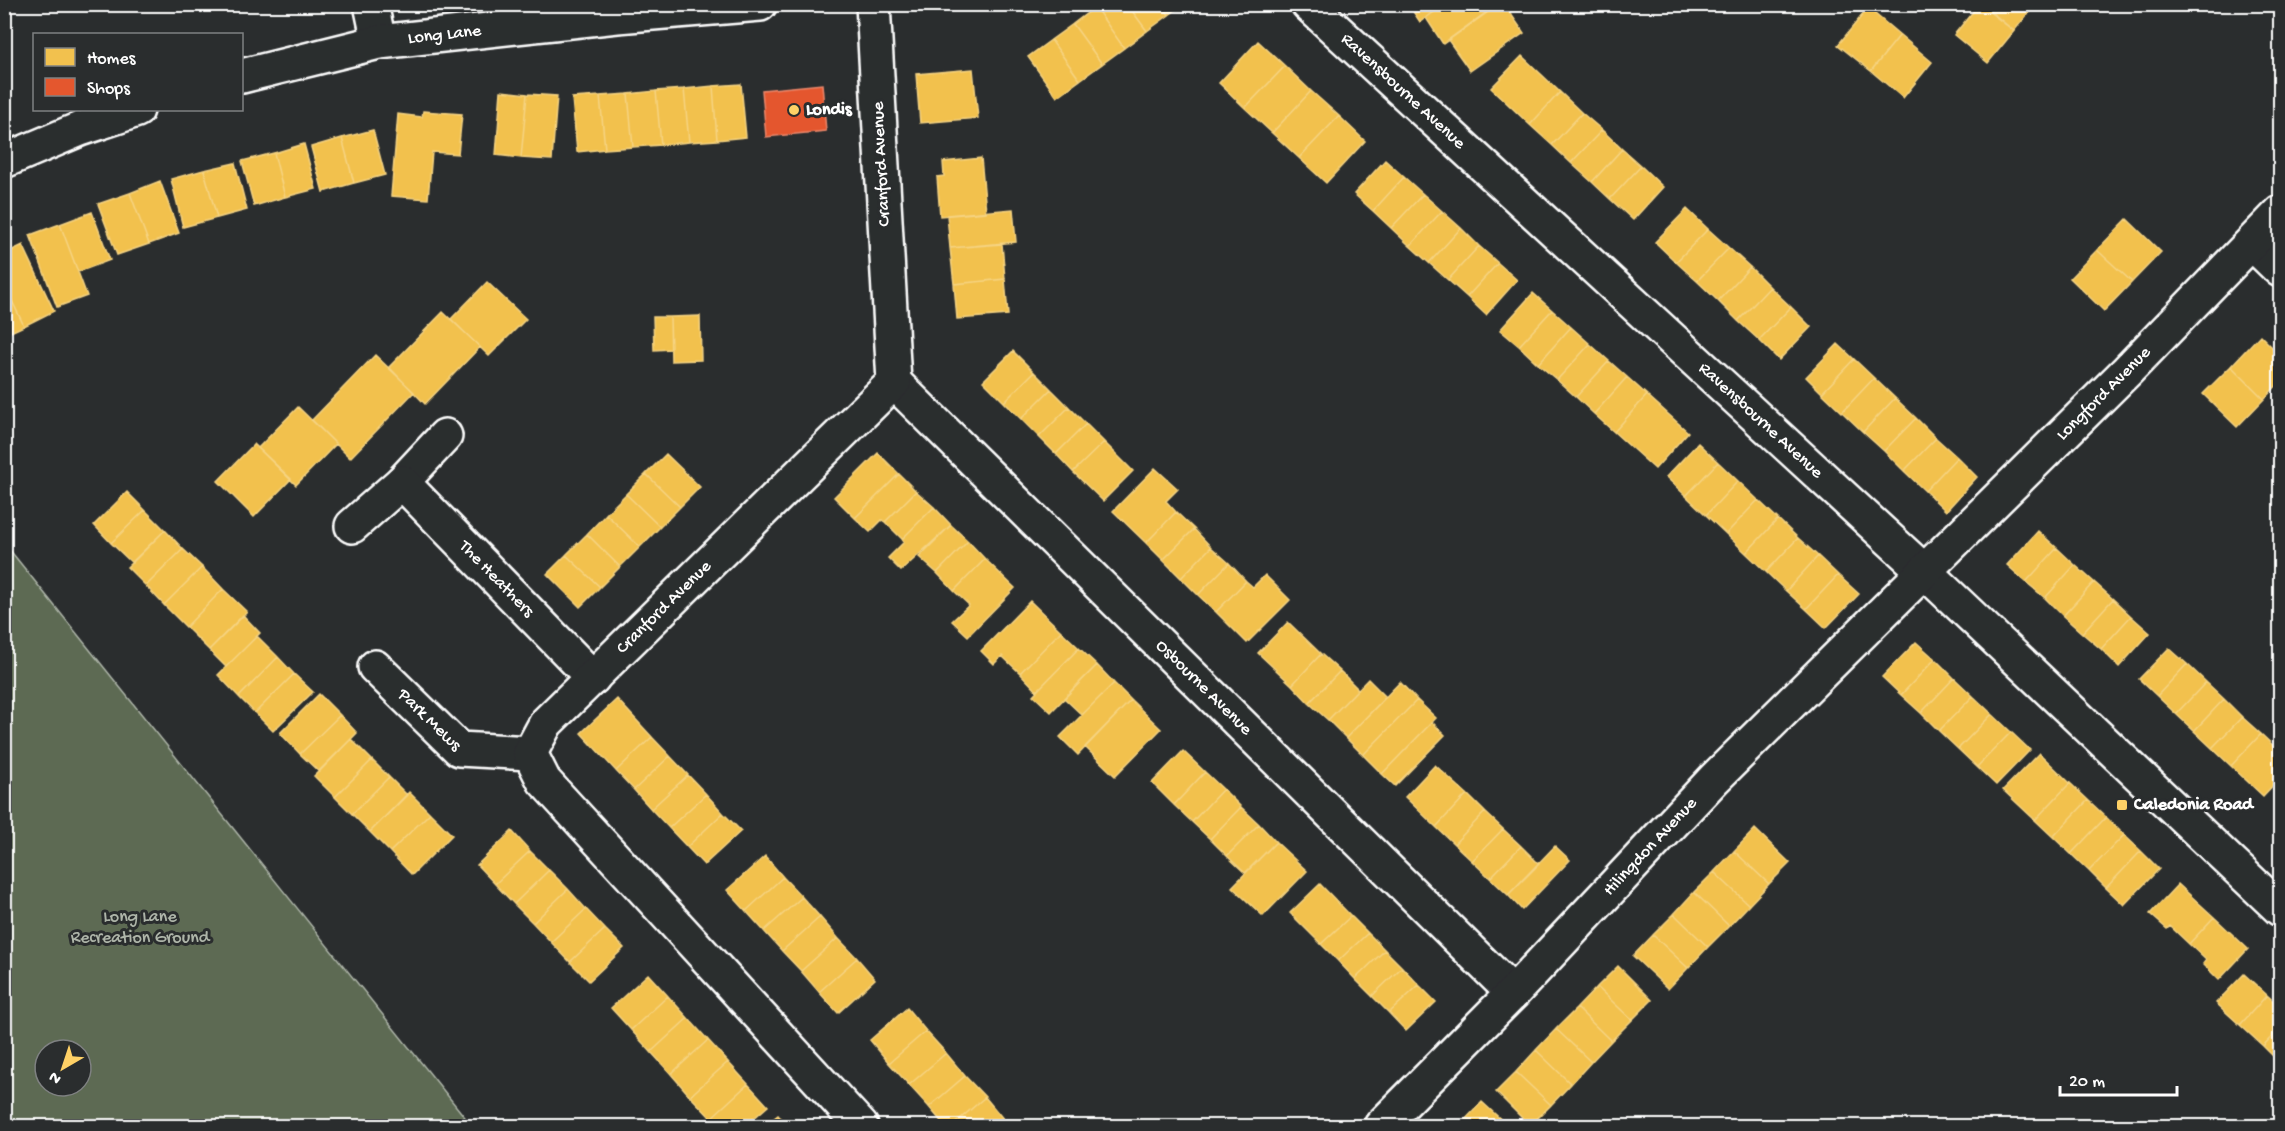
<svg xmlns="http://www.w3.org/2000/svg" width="2285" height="1131" font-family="'Gochi Hand',sans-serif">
<rect width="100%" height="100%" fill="#2a2d2e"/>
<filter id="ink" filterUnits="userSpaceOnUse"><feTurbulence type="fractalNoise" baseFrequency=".0167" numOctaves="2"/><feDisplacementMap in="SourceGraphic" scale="12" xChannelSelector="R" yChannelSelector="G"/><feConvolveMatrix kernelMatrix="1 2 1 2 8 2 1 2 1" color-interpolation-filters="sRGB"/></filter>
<g filter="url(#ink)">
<!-- green -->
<path fill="#5d6b53" stroke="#aeb5a9" stroke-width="1.5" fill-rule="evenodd" d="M5 541 9 549 472 1126H5ZM45 1050H81V1086H45Z"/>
<!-- homes -->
<path fill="#f2c14e" stroke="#f6d483" stroke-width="1.5" d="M1099 4H1127L1147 31 1124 48 1095 7Z
M1127 4H1162L1169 15 1147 31Z
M1162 4H1184L1169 15Z
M1408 4H1445L1420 22Z
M1445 4H1497L1498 5 1443 44 1426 18Z
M1504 4 1524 33 1470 71 1448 40 1498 4Z
M1979 4 2014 31 1988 63 1954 35Z
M1982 4H2036L2014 31Z
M1095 7 1124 48 1102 64 1073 24Z
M1868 8 1900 35 1871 71 1838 45Z
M1073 24 1102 64 1080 80 1051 40Z
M1900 35 1932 62 1903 98 1871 71Z
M1051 40 1080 80 1057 97 1028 57Z
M1258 41 1285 66 1245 108 1219 83Z
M1522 56 1560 92 1530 125 1491 88Z
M1285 66 1311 91 1272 133 1245 108Z
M973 69 978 118 920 123 916 74Z
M741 84 746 137 717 140 713 86Z
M713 86 717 140 689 142 684 89Z
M684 89 689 142 661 145 656 91Z
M501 91 527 94 521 158 496 155Z
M656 91 661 145 633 147 628 94Z
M1311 91 1339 116 1299 158 1272 133Z
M1560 92 1582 113 1552 145 1530 125Z
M527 94 557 96 552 160 521 158Z
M628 94 633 147 605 149 600 96Z
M600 96 605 149 577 152 572 98Z
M423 111 462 114 458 154 432 152 428 199 391 196 398 114 422 117Z
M1582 113 1602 130 1571 163 1552 145Z
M1339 116 1365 141 1326 183 1299 158Z
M373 130 385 175 354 183 342 138Z
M1602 130 1622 149 1592 182 1571 163Z
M342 138 354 183 323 192 311 147Z
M304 144 316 189 285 197 274 153Z
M1622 149 1641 166 1610 199 1592 182Z
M274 153 285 197 254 206 242 161Z
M981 158 986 212 940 216 937 177 944 176 943 162Z
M1385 160 1404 177 1373 211 1354 194Z
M235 163 247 210 217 218 204 170Z
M1641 166 1663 187 1633 220 1610 199Z
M204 170 217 218 183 227 171 179Z
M1404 177 1423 194 1391 228 1373 211Z
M160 181 179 233 149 244 130 193Z
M130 193 149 244 117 255 98 204Z
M1423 194 1442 211 1410 246 1391 228Z
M1013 209 1016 242 950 248 947 215Z
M1687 209 1708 229 1676 262 1655 242Z
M1442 211 1461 228 1429 263 1410 246Z
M92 212 110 260 78 272 60 224Z
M2127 219 2161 252 2132 282 2097 250Z
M60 224 87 296 57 307 30 235Z
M1461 228 1479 246 1448 280 1429 263Z
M1708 229 1729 248 1697 281 1676 262Z
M1002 244 1005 279 954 284 950 248Z
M23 245 54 311 24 326 4 284V254Z
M1479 246 1498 263 1467 297 1448 280Z
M1729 248 1750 267 1718 301 1697 281Z
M2097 250 2132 282 2104 311 2070 278Z
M1498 263 1517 280 1486 315 1467 297Z
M1750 267 1770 287 1738 321 1718 301Z
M1005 279 1008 315 957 319 954 284Z
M487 282 526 319 489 356 451 319Z
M4 284 24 326 4 335Z
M1770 287 1791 307 1759 340 1738 321Z
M1533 293 1552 310 1519 346 1500 330Z
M1791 307 1811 327 1779 360 1759 340Z
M1552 310 1571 327 1538 364 1519 346Z
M443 312 480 347 425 404 389 367Z
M700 316 701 360 671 361 670 317Z
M653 317H670L671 349 654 350Z
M1571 327 1590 344 1557 380 1538 364Z
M2260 335 2280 355V382L2264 399 2231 366Z
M1590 344 1609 361 1576 397 1557 380Z
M1838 344 1854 359 1822 393 1806 377Z
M1013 351 1034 372 1004 402 983 381Z
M375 355 414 392 350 458 312 420Z
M1854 359 1874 378 1842 412 1822 393Z
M1609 361 1627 377 1594 414 1576 397Z
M2231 366 2264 399 2237 427 2203 394Z
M1034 372 1051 389 1021 419 1004 402Z
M1627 377 1647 395 1614 432 1594 414Z
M1874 378 1895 398 1863 432 1842 412Z
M1051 389 1069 407 1039 437 1021 419Z
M1647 395 1688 432 1655 469 1614 432Z
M1895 398 1916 418 1884 451 1863 432Z
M298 407 336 444 296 485 258 448Z
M1069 407 1086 424 1056 454 1039 437Z
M1916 418 1936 438 1904 471 1884 451Z
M1086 424 1104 442 1073 472 1056 454Z
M1936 438 1957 457 1925 491 1904 471Z
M1104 442 1133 471 1103 501 1073 472Z
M1698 443 1718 462 1686 496 1666 477Z
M254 444 291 479 254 517 218 481Z
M878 453 899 474 855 518 834 497Z
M666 454 700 487 680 507 646 474Z
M1957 457 1977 477 1946 511 1925 491Z
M1718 462 1738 481 1706 515 1686 496Z
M1155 468 1178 489 1166 501 1176 512 1146 543 1113 511Z
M646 474 680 507 660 527 626 494Z
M899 474 916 491 885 522 882 520 870 532 855 518Z
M1738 481 1758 500 1726 534 1706 515Z
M916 491 934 507 902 539 885 522Z
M127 492 145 510 111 543 94 525Z
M626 494 660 527 640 547 606 514Z
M1758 500 1778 519 1746 553 1726 534Z
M934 507 951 525 901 571 888 558 904 542 902 539Z
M145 510 165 530 132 563 111 543Z
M1176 512 1194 529 1163 560 1146 543Z
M606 514 640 547 620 567 587 534Z
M1778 519 1798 538 1766 572 1746 553Z
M951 525 968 541 937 573 919 557Z
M1194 529 1211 547 1181 578 1163 560Z
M165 530 183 549 146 586 127 567Z
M2038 531 2057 548 2026 582 2007 565Z
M587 534 620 567 600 587 566 555Z
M1798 538 1818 556 1786 591 1766 572Z
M968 541 985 559 954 591 937 573Z
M1211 547 1229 563 1198 595 1181 578Z
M2057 548 2075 565 2045 598 2026 582Z
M183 549 202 567 164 605 146 586Z
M566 555 600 587 580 607 547 574Z
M1818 556 1838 575 1806 609 1786 591Z
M985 559 1015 588 968 636 952 621 969 605 954 591Z
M1229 563 1246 581 1216 612 1198 595Z
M2075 565 2094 582 2063 616 2045 598Z
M202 567 223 589 186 627 164 605Z
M1265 575 1290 600 1247 643 1216 612 1246 581 1253 587Z
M1838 575 1859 594 1826 628 1806 609Z
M2094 582 2113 599 2082 633 2063 616Z
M223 589 247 612 209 650 186 627Z
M2113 599 2131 616 2101 649 2082 633Z
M1030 601 1061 631 1020 673 1002 656 994 664 981 651Z
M243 615 260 633 226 667 209 650Z
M2131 616 2150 633 2119 667 2101 649Z
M1288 622 1321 654 1292 685 1258 653Z
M1061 631 1079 648 1037 691 1020 673Z
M257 636 278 657 239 697 218 675Z
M1916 642 1935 659 1901 695 1882 677Z
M1079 648 1097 665 1051 712 1033 695Z
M2169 648 2187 664 2157 696 2139 679Z
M1321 654 1340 671 1309 703 1292 685Z
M278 657 294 674 255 713 239 697Z
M1935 659 1954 678 1921 713 1901 695Z
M2187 664 2206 682 2176 714 2157 696Z
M1097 665 1114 683 1082 715 1064 698Z
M1340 671 1358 689 1328 720 1309 703Z
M294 674 313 692 273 731 255 713Z
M1954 678 1973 696 1939 731 1921 713Z
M1368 679 1386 697 1346 738 1328 720Z
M1400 682 1417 700 1363 755 1346 738Z
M2206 682 2224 699 2194 731 2176 714Z
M1114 683 1131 700 1078 755 1060 737Z
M319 694 340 715 300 754 280 733Z
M1973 696 1992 714 1958 749 1939 731Z
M617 699 652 737 616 771 581 733Z
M2224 699 2242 717 2212 748 2194 731Z
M1131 700 1161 729 1115 776 1085 747Z
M1417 700 1436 718 1382 774 1363 755Z
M1992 714 2011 732 1977 767 1958 749Z
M340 715 357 733 319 772 300 754Z
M2242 717 2261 734 2231 766 2212 748Z
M1432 722 1445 735 1395 786 1382 774Z
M2011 732 2030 750 1996 785 1977 767Z
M2261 734 2280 752V778L2263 796 2231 766Z
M652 737 670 756 634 790 616 771Z
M351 739 372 760 335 797 314 776Z
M1183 751 1205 772 1174 805 1152 783Z
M2039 753 2070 783 2035 820 2003 790Z
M670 756 688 775 651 809 634 790Z
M372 760 389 777 352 814 335 797Z
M1435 765 1467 794 1436 827 1405 797Z
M1205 772 1223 789 1192 822 1174 805Z
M688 775 706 794 669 828 651 809Z
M389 777 407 795 370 832 352 814Z
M2070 783 2088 800 2053 837 2035 820Z
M1223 789 1241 807 1210 839 1192 822Z
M409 792 430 813 390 852 370 832Z
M706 794 723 813 687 847 669 828Z
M1467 794 1485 812 1454 844 1436 827Z
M2088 800 2106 817 2071 854 2053 837Z
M1241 807 1259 824 1227 856 1210 839Z
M1485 812 1503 829 1472 861 1454 844Z
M430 813 452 835 412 875 390 852Z
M723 813 741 831 704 865 687 847Z
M2106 817 2124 835 2089 871 2071 854Z
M1259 824 1276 842 1245 873 1227 856Z
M1503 829 1521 846 1490 878 1472 861Z
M1755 829 1790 863 1769 884 1734 851Z
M512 831 530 851 495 884 477 865Z
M2124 835 2141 851 2106 888 2089 871Z
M1276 842 1307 871 1263 916 1232 887Z
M1521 846 1539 864 1508 895 1490 878Z
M1555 846 1570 860 1522 910 1508 895Z
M530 851 549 870 514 904 495 884Z
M1734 851 1769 884 1749 905 1714 872Z
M2141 851 2159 869 2124 905 2106 888Z
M765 856 783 877 746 911 727 890Z
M549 870 568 889 533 923 514 904Z
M1714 872 1749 905 1729 926 1694 892Z
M783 877 802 897 764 931 746 911Z
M1320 884 1351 916 1321 944 1290 913Z
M2178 884 2214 917 2189 944 2170 926 2167 929 2150 914Z
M568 889 586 909 551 942 533 923Z
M1694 892 1729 926 1708 947 1674 914Z
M802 897 820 917 782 951 764 931Z
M586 909 605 929 570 962 551 942Z
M1674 914 1708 947 1688 968 1653 935Z
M1351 916 1368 933 1338 961 1321 944Z
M820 917 838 938 801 971 782 951Z
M2214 917 2248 949 2219 980 2203 964 2206 960 2189 944Z
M605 929 624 948 589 981 570 962Z
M1368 933 1385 950 1355 979 1338 961Z
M1653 935 1688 968 1668 989 1633 956Z
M838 938 857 958 819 992 801 971Z
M1385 950 1402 967 1372 996 1355 979Z
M857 958 875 979 838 1013 819 992Z
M1618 966 1652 1000 1632 1020 1597 987Z
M1402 967 1419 985 1389 1013 1372 996Z
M648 974 668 996 631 1030 611 1008Z
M2244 974 2267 995 2240 1025 2216 1003Z
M1419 985 1436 1002 1406 1031 1389 1013Z
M1597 987 1632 1020 1611 1041 1577 1008Z
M2267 995 2280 1007V1028L2263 1046 2240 1025Z
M668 996 688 1018 651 1052 631 1030Z
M907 1008 926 1031 889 1063 870 1040Z
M1577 1008 1611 1041 1591 1062 1556 1029Z
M688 1018 708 1040 671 1074 651 1052Z
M2280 1028V1063L2263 1046Z
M1556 1029 1591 1062 1571 1084 1536 1050Z
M926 1031 946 1053 909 1085 889 1063Z
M708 1040 728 1062 690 1096 671 1074Z
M1536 1050 1571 1084 1551 1105 1516 1072Z
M946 1053 965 1076 929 1107 909 1085Z
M728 1062 748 1084 711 1118 690 1096Z
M1516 1072 1551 1105 1530 1126 1496 1092Z
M965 1076 985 1097 952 1126H945L929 1107Z
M748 1084 768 1106 745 1126H718L711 1118Z
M985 1097 1004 1120 997 1126H952Z
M1482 1102 1508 1126H1465L1462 1123Z
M778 1115 788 1126H764Z
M1004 1120 1010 1126H997Z"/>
<!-- shops -->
<path fill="#e4572e" stroke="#ec896d" stroke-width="1.5" d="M822 84 826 131 766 137 762 90Z"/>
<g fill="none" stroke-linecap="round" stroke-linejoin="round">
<defs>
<g id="minor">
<path d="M371 4 379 42"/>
<path id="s1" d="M1308 4 1925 572 2280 909"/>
<path id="s2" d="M242 76 379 42 617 16 760 4"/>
<path d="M4 161 80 129 137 110"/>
<path d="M2252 243 2280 270"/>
<path id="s3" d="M894 382 1513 993"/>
<path d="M402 482 445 436"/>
<path id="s4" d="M352 526 402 482 593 678"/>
<path id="s5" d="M375 667 459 749 530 753"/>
<path id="s6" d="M861 1126 544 781 530 753 546 723 894 382 873 4"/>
<path id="s7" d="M1381 1126 1513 993 1714 779 2127 371 2280 213"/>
</g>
</defs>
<!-- minor casing -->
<use href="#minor" stroke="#fff" stroke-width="38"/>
<!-- minor -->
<use href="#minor" stroke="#2a2d2e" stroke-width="33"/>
</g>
</g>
<!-- markers -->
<g fill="#ffd166" stroke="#2a2d2e" stroke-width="2">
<circle cx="794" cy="110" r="6"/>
<rect x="2116" y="799" width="12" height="12" rx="3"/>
</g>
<g text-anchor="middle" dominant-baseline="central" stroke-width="6" stroke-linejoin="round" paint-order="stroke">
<!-- street labels -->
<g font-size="18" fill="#fff" stroke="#2a2d2e">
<text stroke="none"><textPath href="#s2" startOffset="207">Long Lane</textPath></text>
<text stroke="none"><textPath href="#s1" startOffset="129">Ravensbourne Avenue</textPath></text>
<text transform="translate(882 164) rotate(-93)">Cranford Avenue</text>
<text stroke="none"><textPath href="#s7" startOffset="1029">Longford Avenue</textPath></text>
<text stroke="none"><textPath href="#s1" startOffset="615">Ravensbourne Avenue</textPath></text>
<text stroke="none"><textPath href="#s4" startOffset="202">The Heathers</textPath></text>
<text stroke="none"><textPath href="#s6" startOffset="699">Cranford Avenue</textPath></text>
<text stroke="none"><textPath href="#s3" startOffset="435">Osbourne Avenue</textPath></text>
<text stroke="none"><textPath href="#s5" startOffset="76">Park Mews</textPath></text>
<text stroke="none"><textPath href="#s7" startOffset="388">Hilingdon Avenue</textPath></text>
</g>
<!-- poi labels -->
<g font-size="18" font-weight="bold" fill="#fff" stroke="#2a2d2e" text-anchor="start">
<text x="806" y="110">Londis</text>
<text x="2134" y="805">Caledonia Road</text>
</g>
<!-- park labels -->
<g font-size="18" fill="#aeb5a9" stroke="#2a2d2e">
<text x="140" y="917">Long Lane<tspan x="140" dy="21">Recreation Ground</tspan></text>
</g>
</g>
<!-- margin -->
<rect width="2285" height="1131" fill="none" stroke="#2a2d2e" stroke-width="24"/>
<rect x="12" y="12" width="2261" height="1107" fill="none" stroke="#fff" stroke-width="2" filter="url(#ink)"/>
<!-- legend -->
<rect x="33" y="33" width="210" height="78" fill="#2a2d2e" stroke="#7f8182" stroke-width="1.5"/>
<rect x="45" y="48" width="30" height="18" fill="#f2c14e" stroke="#7f8182" stroke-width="1.5"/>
<text x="87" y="63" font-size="18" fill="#ffffff">Homes</text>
<rect x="45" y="78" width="30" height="18" fill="#e4572e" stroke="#7f8182" stroke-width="1.5"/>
<text x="87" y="93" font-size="18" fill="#ffffff">Shops</text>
<!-- north arrow -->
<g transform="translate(63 1068) rotate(219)"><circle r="28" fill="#2a2d2e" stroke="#7f8182" stroke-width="1.5"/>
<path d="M0-4.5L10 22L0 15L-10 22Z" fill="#ffd166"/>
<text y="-9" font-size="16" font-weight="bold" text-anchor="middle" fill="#ffffff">N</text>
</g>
<!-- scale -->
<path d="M2060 1086v9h117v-9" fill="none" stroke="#ffffff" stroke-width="3"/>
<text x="2069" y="1086" font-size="18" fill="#ffffff" stroke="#2a2d2e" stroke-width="4.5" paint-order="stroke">20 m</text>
</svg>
